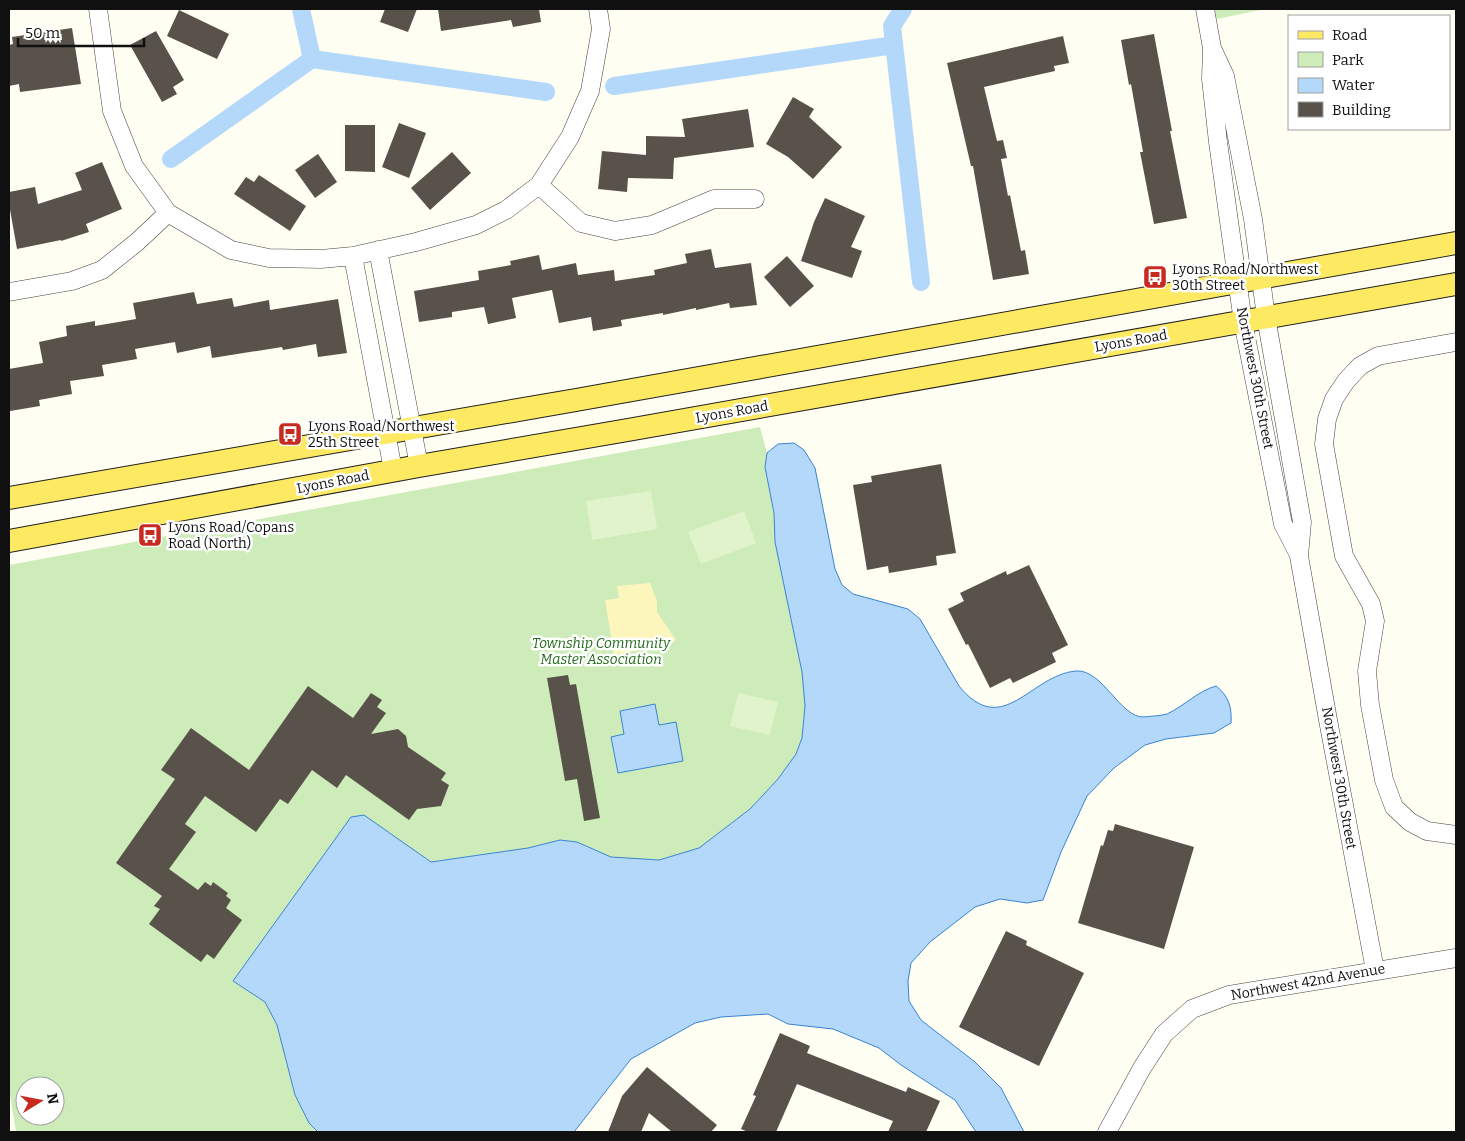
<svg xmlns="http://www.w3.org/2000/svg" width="1465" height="1141" font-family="Bitter,serif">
<rect width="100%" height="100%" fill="#fffef2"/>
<!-- green -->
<path fill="#ceecb9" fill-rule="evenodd" d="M1214 9H1265L1217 19Z
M760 427 767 453 765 467 774 513 775 542 802 672 805 706 802 738 796 754 778 779 750 809 699 848 659 860 611 857 577 842 560 840 528 848 431 862 364 815 234 981 265 1002 277 1025 295 1095 309 1123 318 1132H16L9 1089V565ZM25 1086H55V1116H25Z"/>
<!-- sand -->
<path fill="#fdf6bc" d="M650 583 657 601V612L676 640 672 643 614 655 605 600 619 598 617 586Z"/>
<!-- pitch -->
<path fill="#e1f3cb" d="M651 491 657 529 592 540 586 501Z
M744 511 756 543 701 564 688 532Z
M738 693 778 702 770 735 730 726Z"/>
<!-- water -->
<path fill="#b4d8f9" stroke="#3884d3" d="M794 443 804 450 815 468 835 569 842 585 853 594 908 609 920 619 959 686C1003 740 1030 675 1076 671 1103 669 1120 718 1144 717 1151 716 1160 716 1167 714 1184 706 1198 691 1216 686 1229 696 1232 708 1231 723L1214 733 1166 739 1145 745 1114 768 1087 796 1061 852 1043 900 1027 903 1000 899 975 907 930 942 911 963 908 981 909 1001 921 1020 975 1062 1001 1088 1024 1132H976L955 1100 901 1065 879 1048 833 1029 788 1024 768 1014 721 1017 695 1023 631 1059 574 1132H318L309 1123 295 1095 277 1025 265 1002 233 981 351 817 364 815 431 862 528 848 560 840 577 842 611 857 659 860 699 848 750 809 778 779 796 754 802 738 805 706 802 672 775 542 774 513 765 467 767 453 778 444Z
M655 704 659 725 676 722 683 761 618 773 611 737 624 734 620 711Z"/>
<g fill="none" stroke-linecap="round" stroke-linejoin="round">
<!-- canal -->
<path stroke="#b4d8f9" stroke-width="18" d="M903 9 892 26 921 282
M312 59 546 92
M614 86 894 45
M171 159 312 59 301 9"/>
</g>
<!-- building -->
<path fill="#59524b" d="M385 9H417L408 32 380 22Z
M438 9H539L541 22 513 27 511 20 441 31Z
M179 10 229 34 217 59 167 36Z
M72 28 81 84 20 92 19 84 9 86V45L13 44 12 37Z
M156 31 184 80 173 87 177 94 162 102 130 45Z
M1154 34 1172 131H1170L1187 218 1154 224 1140 152H1143L1131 84 1129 85 1121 40Z
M1063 36 1069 63 1054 66 1055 71 984 87 997 141 1003 140 1007 158 1001 159 1008 196 1010 195 1021 251 1025 250 1029 274 993 280 973 166H971L947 63Z
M793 97 814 109 809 117 842 147 813 179 788 157 766 144Z
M748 109 754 147 674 158 673 179 628 178 627 192 598 189 602 151 646 155V136L685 137 682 119Z
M399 123 426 133 409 178 382 167Z
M345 125H375V172L345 171Z
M452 152 471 173 430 210 411 188Z
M318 154 337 182 315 198 295 170Z
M102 162 122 209 86 224 89 232 61 241V240L17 249 9 204V192L35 187 38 204 82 190 75 173Z
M259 175 306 206 290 231 234 194 246 177 254 182Z
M825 198 865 216 851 247 862 251 852 278 801 261 814 222Z
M711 249 715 268 751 263 757 305 730 308 729 303 696 310V308L663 315V313L621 320 622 326 593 331 591 317 559 323 552 290 512 298 516 318 488 324 484 307 452 312V317L419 322 414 291 479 280 478 271 511 265 510 261 539 255 542 270 576 263 578 275 614 270 615 281 655 275 654 270 687 263 685 254Z
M787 256 814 286 790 307 764 277Z
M194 292 197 304 232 298 234 307 269 300 270 310 338 299 347 353 318 357 316 344 283 350 282 347 212 358 210 346 177 353 175 342 135 349 137 359 102 365 104 376 70 381 72 394 39 400 40 406 10 411 9 369 43 363 39 342 67 336 66 326 95 321V326L136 319 133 303Z
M941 464 956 553 936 556 937 565 889 573 888 566 867 570 853 485 872 482 871 476Z
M1029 565 1068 645 1052 653 1056 662 1013 683 1010 678 990 688 968 644 966 645 948 609 964 601 960 593 1006 571 1007 575Z
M568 675 570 685 576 684 600 818 584 821 577 779 565 781 547 678Z
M308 686 353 718 371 693 382 700 377 707 386 713 371 734 398 729 406 736 408 747 446 773 441 780 449 785 441 806 417 809 409 820 346 775 337 788 312 770 288 804 280 799 256 832 205 796 185 824 196 832 169 869 198 890 205 882 211 886 213 882 228 893 226 896 231 900 226 908 242 920 214 959 207 954 201 962 149 924 160 909 154 906 162 896 116 863 175 779 161 770 191 728 249 770Z
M1115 824 1194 847 1164 949 1078 923 1101 845 1103 846 1108 830 1113 831Z
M1006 931 1027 941 1026 945 1084 973 1039 1066 959 1027Z
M780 1033 810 1046 807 1053 906 1092 908 1087 940 1101 926 1132H888L893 1121 797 1084 776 1132H748L741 1129 756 1096 753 1095Z
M647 1067 717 1125 711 1132H672L649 1113 641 1132H608L622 1096Z"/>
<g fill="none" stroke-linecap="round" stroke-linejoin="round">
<defs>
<path id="minor" d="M98 9 112 111 134 166 168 213 231 250 269 258 321 259 353 256 416 242 476 225 506 210 539 185 570 137 590 91 601 29 598 9
M1205 9 1212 48 1211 79 1218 142 1243 322 1283 524 1299 555
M1212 48 1225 76 1253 219 1266 317 1302 522 1299 556 1328 720 1375 970
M539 185 581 223 615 231 652 225 714 199H755
M378 250 419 466
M353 256 393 470
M9 292 72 281 102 270 137 242 168 213
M1456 342 1378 356 1360 366 1346 381 1334 399 1327 419 1324 444 1344 556 1371 604 1375 621 1367 671 1370 705 1384 780 1394 807 1410 822 1427 831 1456 835
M1107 1132 1142 1068 1164 1034 1192 1009 1229 995 1456 958"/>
<path id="major" d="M9 498 576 400 1456 243
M9 541 419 466 622 431 1456 284"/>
</defs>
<!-- minor casing -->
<use href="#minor" stroke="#434343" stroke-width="19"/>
<!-- major casing -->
<use href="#major" stroke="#212121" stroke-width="24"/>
<!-- minor -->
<use href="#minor" stroke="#fff" stroke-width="18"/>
<!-- major -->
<use href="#major" stroke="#fee963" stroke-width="22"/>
</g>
<!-- icons -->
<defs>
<symbol id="bus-square" viewBox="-11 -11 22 22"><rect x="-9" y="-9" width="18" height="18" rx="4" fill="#c72b20" stroke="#fff"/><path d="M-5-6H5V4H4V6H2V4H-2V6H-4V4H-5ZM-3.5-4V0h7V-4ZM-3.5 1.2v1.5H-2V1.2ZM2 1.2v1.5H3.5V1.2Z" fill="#fff"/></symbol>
</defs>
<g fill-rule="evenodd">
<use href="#bus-square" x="1141" y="263" width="28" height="28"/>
<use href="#bus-square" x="276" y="420" width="28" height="28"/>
<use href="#bus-square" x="136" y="521" width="28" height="28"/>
</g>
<g text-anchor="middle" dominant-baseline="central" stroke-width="5" stroke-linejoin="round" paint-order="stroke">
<!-- poi labels -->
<g font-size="14" fill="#101010" stroke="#fff" text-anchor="start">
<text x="1172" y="269">Lyons Road/Northwest<tspan x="1172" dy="16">30th Street</tspan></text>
<text x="308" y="426">Lyons Road/Northwest<tspan x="308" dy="16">25th Street</tspan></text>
<text x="168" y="527">Lyons Road/Copans<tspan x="168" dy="16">Road (North)</tspan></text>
</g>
<!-- street labels -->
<g font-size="14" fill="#101010" stroke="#fff">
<text transform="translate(1131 341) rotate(-10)">Lyons Road</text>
<text transform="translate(1255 378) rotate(79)">Northwest 30th Street</text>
<text transform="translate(732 412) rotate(-10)">Lyons Road</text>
<text transform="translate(333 482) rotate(-11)">Lyons Road</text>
<text transform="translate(1339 778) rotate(80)">Northwest 30th Street</text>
<text transform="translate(1308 982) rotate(-10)">Northwest 42nd Avenue</text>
</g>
<!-- park labels -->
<g font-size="14" font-style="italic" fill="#246b1c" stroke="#fff">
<text x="601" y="643">Township Community<tspan x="601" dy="16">Master Association</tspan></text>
</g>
</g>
<!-- border -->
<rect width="1465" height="1141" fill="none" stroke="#101010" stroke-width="20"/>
<!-- legend -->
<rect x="1288" y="15" width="162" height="115" fill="#ffffff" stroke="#9f9f9f"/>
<rect x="1298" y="31" width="25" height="8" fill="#fee963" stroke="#9f9f9f"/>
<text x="1332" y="40" font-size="15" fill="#101010">Road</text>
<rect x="1298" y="52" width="25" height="15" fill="#ceecb9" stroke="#9f9f9f"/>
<text x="1332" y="65" font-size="15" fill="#101010">Park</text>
<rect x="1298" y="78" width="25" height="15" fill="#b4d8f9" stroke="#9f9f9f"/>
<text x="1332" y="90" font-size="15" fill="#101010">Water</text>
<rect x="1298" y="102" width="25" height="15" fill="#59524b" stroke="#9f9f9f"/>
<text x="1332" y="115" font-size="15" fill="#101010">Building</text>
<!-- north arrow -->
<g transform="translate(40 1101) rotate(80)"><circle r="24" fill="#ffffff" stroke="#9f9f9f"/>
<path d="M0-4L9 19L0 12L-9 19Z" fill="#c72b20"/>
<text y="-8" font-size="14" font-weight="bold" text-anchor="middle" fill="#101010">N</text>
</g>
<!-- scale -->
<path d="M18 38v8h126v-8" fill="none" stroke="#101010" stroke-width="2.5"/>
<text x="25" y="38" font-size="15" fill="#101010" stroke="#ffffff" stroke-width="4" paint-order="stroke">50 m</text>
</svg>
